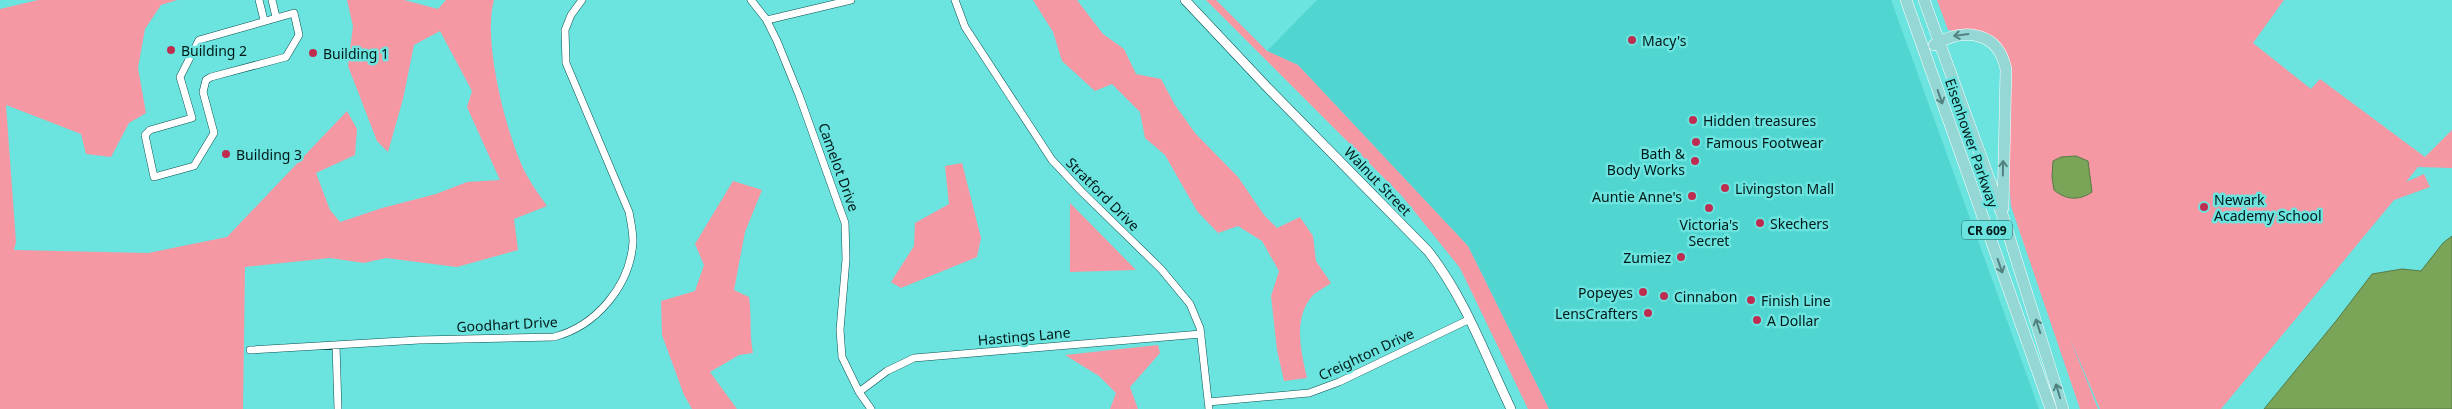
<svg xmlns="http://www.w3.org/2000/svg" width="2452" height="409" font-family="'Noto Sans',sans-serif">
<rect width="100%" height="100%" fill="#6be3de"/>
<!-- built -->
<path fill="#50d5d1" d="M1317 0H1891L2039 409H1549L1468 246 1298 65 1267 51Z"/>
<!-- green -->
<path fill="#f598a3" d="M38 0H177L161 5 145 29 138 68 146 113 129 123 111 157 86 154 81 134 6 105 16 242 14 250 148 253 227 237 347 111 357 129 355 155 316 173 330 210 340 222 382 208 436 194 467 182 500 180 467 107 472 91 440 31 414 45 403 99 388 152 377 141 348 66 353 26 347 0H404L438 9 446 0H494C482 41 507 137 526 174 532 185 540 196 547 206L514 219 518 250 457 267 386 258 364 263 330 258 245 267 243 409H0V9Z
M1033 0H1077L1103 34 1124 49 1136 74 1161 79 1175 105 1195 133 1238 177 1264 215 1277 228 1300 217 1313 236 1316 261 1331 283C1326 287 1319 290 1314 294 1292 317 1301 351 1307 378L1284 381 1277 350 1271 296 1279 271 1262 241 1238 226 1218 233 1197 211 1165 155 1145 138 1140 112 1112 84 1095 91 1062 61 1053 32Z
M1206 0H1216L1267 51 1298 65 1468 246 1549 409H1528L1460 268 1402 196Z
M1937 0H2284L2253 43 2311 89 2320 79 2425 157 2452 130V168L2418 167 2406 182 2424 174 2430 187 2394 200 2221 409H2100L2069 336 2098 409H2080L2011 206 2008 170 2012 70 1993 36 1948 30Z
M962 163 981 238 977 257 901 288 891 282 914 246 915 223 949 204 945 166Z
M733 181 762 190 745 232 734 290 749 297C752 317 749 333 753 353L739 355 710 372 737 409H692L684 395 662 335 661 301 695 291 704 265 695 244Z
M1070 203 1136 270 1070 272Z
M1158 345 1160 353 1130 387 1138 409H1110L1116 393 1099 376 1065 355Z"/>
<!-- water -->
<path fill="#7aa457" stroke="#567b44" d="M2076 156 2088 161 2092 192C2079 201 2066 200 2054 190L2052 177 2053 161 2061 157Z
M2452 236V409H2264L2336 321 2372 274 2402 269 2421 271 2443 243Z"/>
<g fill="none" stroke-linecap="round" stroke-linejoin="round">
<defs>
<path id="minor" d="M259 0 264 20
M272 0 276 17
M751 0 766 19 777 41 799 95 845 223 846 259 840 330 842 357 859 392 871 409
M955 0 965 27 1052 160 1081 191 1161 269 1190 304 1200 328 1209 409
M294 13 299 35 286 57 211 77 206 80 203 92 214 133 194 166 154 177 145 135 150 130 192 118 180 77 199 40Z
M767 20 851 0
M336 345 338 409
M250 350 419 340 554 337C596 326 630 286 633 242 633 232 631 222 629 212L566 63 565 30 571 15 582 0
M859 392 887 371 914 358 1201 334
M1208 402 1309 393 1339 382 1470 319"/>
<path id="tertiary" d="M1185 0 1266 86 1428 251C1465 298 1485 355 1511 409"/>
<path id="primary" d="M1906 0 2051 409
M1924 0 2003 217 2063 409
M1934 45C1964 27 1998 31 2006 69L2003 208"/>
</defs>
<!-- minor casing -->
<use href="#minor" stroke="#085150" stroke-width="8"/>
<!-- tertiary casing -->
<use href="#tertiary" stroke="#085150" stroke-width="10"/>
<!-- primary casing -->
<use href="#primary" stroke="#fff" stroke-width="12"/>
<!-- minor -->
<use href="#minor" stroke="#fff" stroke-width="7"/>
<!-- tertiary -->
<use href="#tertiary" stroke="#fff" stroke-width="9"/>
<!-- primary -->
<use href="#primary" stroke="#94d7d5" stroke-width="11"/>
</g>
<!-- one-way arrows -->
<defs><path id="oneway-shaft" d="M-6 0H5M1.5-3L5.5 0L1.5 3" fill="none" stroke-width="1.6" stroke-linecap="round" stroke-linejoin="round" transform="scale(1.25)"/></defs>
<g stroke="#528280">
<use href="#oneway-shaft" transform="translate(1961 35) rotate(172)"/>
<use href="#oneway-shaft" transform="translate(1940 97) rotate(71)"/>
<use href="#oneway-shaft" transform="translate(2003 168) rotate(-89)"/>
<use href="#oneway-shaft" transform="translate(2000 266) rotate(71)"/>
<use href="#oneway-shaft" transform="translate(2038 326) rotate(-108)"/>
<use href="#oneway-shaft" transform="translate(2058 391) rotate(-107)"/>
</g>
<!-- markers -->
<g fill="#be2d50" stroke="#6be3de" stroke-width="2">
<circle cx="1632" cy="40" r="5"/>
<circle cx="171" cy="50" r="5"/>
<circle cx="313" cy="53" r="5"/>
<circle cx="1693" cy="120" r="5"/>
<circle cx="1696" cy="142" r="5"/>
<circle cx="226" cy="154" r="5"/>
<circle cx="1695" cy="161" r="5"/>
<circle cx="1725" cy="188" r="5"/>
<circle cx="1692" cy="196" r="5"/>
<circle cx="2204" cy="207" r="5"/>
<circle cx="1709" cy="208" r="5"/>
<circle cx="1760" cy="223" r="5"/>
<circle cx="1681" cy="257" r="5"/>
<circle cx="1643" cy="292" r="5"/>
<circle cx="1664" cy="296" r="5"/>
<circle cx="1751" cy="300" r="5"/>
<circle cx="1648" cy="313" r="5"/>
<circle cx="1757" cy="320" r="5"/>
</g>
<g text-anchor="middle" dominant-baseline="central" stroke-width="5" stroke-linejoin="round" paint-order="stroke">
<!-- shield labels -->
<rect fill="#6be3de" stroke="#215654" stroke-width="1" x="1962" y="220.5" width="50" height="19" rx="4"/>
<g font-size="12" font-weight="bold" fill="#011a19">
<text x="1987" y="230">CR 609</text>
</g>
<!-- poi labels -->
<g font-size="14" fill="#011a19" stroke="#6be3de" text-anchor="start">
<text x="1642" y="40">Macy's</text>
<text x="181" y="50">Building 2</text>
<text x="323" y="53">Building 1</text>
<text x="1703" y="120">Hidden treasures</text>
<text x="1706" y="142">Famous Footwear</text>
<text x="1685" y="153" text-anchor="end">Bath &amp;<tspan x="1685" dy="16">Body Works</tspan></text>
<text x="236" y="154">Building 3</text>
<text x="1735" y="188">Livingston Mall</text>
<text x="1682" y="196" text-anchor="end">Auntie Anne's</text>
<text x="2214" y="199">Newark<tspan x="2214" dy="16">Academy School</tspan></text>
<text x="1770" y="223">Skechers</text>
<text x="1709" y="224" text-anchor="middle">Victoria's<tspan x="1709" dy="16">Secret</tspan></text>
<text x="1671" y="257" text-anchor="end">Zumiez</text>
<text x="1633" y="292" text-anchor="end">Popeyes</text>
<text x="1674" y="296">Cinnabon</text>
<text x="1761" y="300">Finish Line</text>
<text x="1638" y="313" text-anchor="end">LensCrafters</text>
<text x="1767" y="320">A Dollar</text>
</g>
<!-- street labels -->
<g font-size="14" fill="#011a19" stroke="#6be3de">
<text transform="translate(1972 143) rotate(71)">Eisenhower Parkway</text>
<text transform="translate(839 167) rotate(70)">Camelot Drive</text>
<text transform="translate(1378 181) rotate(46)">Walnut Street</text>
<text transform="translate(1103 194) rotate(45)">Stratford Drive</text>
<text transform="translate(507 324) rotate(-3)">Goodhart Drive</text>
<text transform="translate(1024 336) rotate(-5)">Hastings Lane</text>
<text transform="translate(1366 354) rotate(-25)">Creighton Drive</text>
</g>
</g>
</svg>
